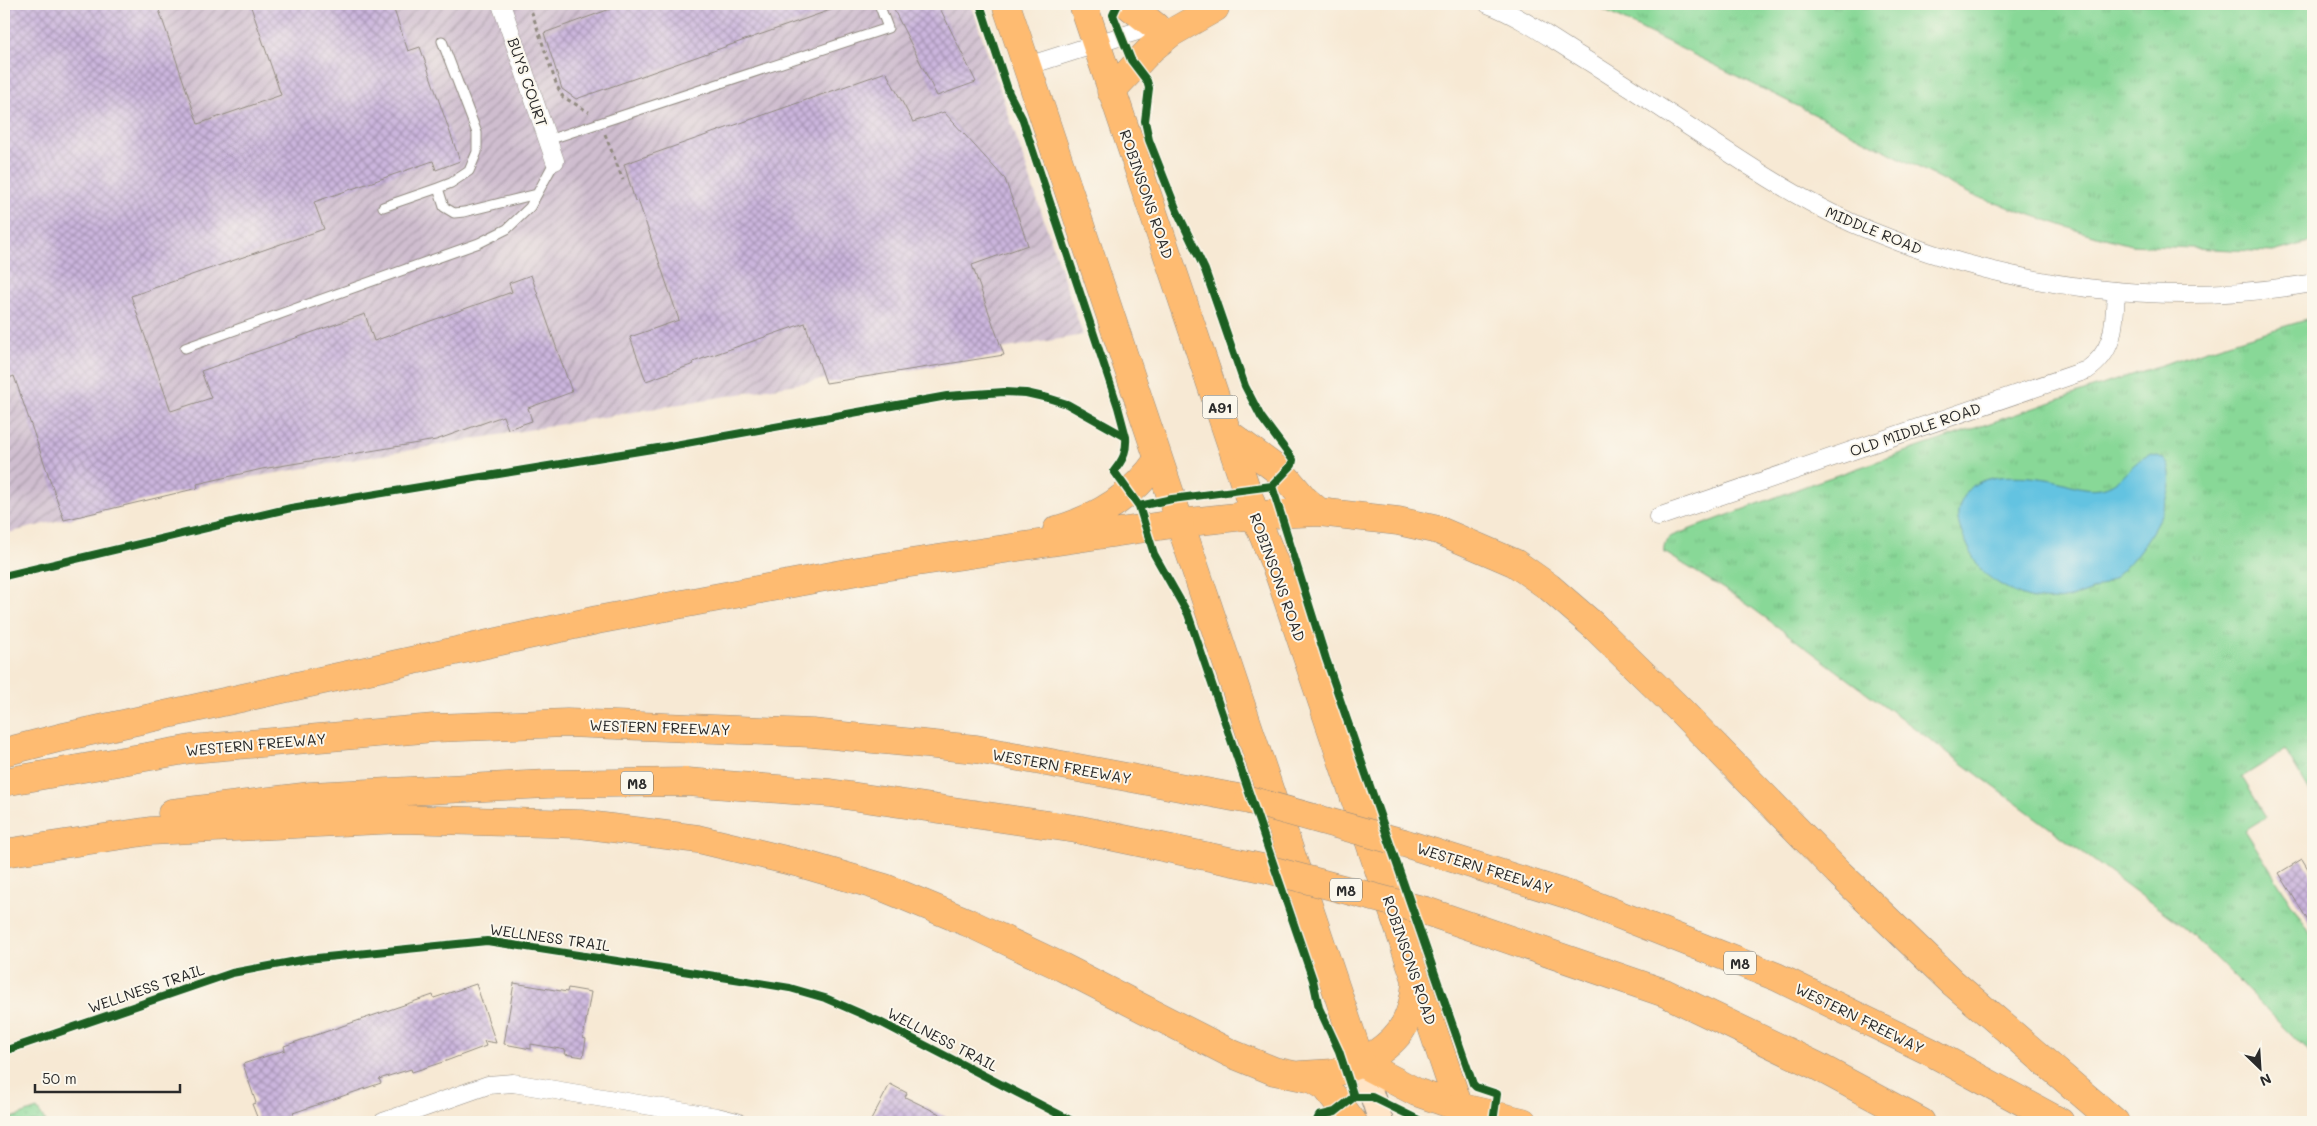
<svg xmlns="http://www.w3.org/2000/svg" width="2317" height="1126" font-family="Mali,sans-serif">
<defs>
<pattern id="industrial-furrows" width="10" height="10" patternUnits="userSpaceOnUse" patternTransform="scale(1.25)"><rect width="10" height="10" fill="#cfbdcf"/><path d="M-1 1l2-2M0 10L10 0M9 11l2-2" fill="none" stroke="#a89aa8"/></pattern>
<pattern id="grass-tufts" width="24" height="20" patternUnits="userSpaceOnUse" patternTransform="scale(1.25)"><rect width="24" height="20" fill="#88d897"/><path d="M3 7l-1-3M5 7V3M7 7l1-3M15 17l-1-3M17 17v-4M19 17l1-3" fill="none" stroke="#76ba82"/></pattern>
<pattern id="park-dots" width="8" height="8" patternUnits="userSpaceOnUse" patternTransform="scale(1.25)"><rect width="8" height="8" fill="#88d897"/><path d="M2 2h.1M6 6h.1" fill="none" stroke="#76ba82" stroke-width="1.8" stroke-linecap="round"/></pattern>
<pattern id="building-cross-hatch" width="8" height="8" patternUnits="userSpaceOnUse" patternTransform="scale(1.25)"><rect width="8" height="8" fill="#cbb5dd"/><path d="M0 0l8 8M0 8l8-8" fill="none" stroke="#a593b3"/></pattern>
</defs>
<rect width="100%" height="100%" fill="#fbf7ec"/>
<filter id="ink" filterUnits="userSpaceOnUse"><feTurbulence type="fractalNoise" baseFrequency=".02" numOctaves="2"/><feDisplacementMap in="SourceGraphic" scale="10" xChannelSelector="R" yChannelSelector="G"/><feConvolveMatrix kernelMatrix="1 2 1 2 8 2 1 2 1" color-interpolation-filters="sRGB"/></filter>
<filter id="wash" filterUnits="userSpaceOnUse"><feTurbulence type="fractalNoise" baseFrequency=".0096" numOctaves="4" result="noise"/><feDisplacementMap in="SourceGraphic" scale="20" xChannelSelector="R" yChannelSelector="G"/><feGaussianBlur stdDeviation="1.12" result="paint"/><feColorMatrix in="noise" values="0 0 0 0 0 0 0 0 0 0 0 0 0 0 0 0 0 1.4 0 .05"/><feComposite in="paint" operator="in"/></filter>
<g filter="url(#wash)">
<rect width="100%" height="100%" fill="#f7e9d4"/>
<!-- industrial -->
<path fill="url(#industrial-furrows)" d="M4 4H971L1083 335 194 487 4 534Z"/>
<!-- grass -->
<path fill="url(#grass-tufts)" stroke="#5a8261" d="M1591 4H2313V241L2273 252 2131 245 2082 232 1972 195 1824 119Z
M2313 318V790L2310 792 2285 750 2242 777 2266 817 2245 830 2313 938V1056L2185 928 1740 599 1664 552C1663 544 1666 540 1672 536L1811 484 2131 375 2225 344Z"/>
<!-- park -->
<path fill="url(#park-dots)" stroke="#5a8261" d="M37 1109 46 1122H4V1121Z"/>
<!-- water -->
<path fill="#63c3e1" stroke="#477786" d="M2149 455C2159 455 2166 458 2169 468 2178 501 2140 556 2116 576 2103 587 2088 592 2072 597 2051 603 2029 601 2010 590 1994 581 1979 573 1972 555 1961 530 1948 515 1969 490 1983 471 2032 476 2052 480 2068 483 2084 491 2100 488 2122 485 2129 463 2149 455Z"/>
<g id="blocks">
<!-- building -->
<path fill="url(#building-cross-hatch)" d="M4 4H157L198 124 281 95 250 4H392L408 51 420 47 460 161 436 170 433 161 314 202 324 229 131 296 171 411 211 398 201 371 365 314 374 341 512 292 509 283 531 275 572 392 528 408 532 421 508 429 503 416 436 440 262 469 197 484 198 488 64 520 14 376 4 380Z
M624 4H841L842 6 576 99 562 89 544 33Z
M891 4H938L976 82 937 96Z
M886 72 913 122 944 112 1005 179 1028 245 972 265 1004 355 826 383 805 323 693 362 694 364 646 381 630 337 679 320 638 200 635 201 624 164Z
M2302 859 2313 877V929L2279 873Z
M514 983 567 992 568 988 591 992 583 1038 586 1039 583 1057 565 1054 566 1050 531 1044V1049L504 1044Z
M476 984 496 1043 484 1041 486 1046 446 1061 412 1072 411 1069 379 1079 381 1083 293 1113 294 1114 281 1119 282 1122H259L252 1104 256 1103 243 1064 285 1050 284 1046 433 995 434 998Z
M890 1084 907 1093 905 1097 956 1122H870Z"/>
</g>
</g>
<g filter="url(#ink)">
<use href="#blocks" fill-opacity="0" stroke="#918a80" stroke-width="1"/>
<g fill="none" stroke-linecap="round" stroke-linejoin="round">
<defs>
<path id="service" d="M548 140 888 28 879 4
M438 188 451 183 469 171 477 152V133L442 41
M383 207 438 188 444 207 454 213 464 212 537 194
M185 348 479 243 507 229 530 207 555 161"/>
<path id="minor" d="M501 4 555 161
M1488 4C1517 15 1543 33 1570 50 1621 81 1671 115 1722 148 1769 179 1818 210 1871 231 2009 288 2166 309 2313 283
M1027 66 1160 24
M1658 517 2087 370C2116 350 2114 323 2116 291
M383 1122 488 1085 513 1083 717 1117 737 1122"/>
<path id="secondary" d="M1361 1063 1381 1122"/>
<path id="trunk" d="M1006 4 1361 1063
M1083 4 1255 515 1280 577 1459 1107
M1127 4 1155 26
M1111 91 1151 49 1171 33 1215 8
M1180 523 1255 515
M1361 1063 1416 1092 1459 1107
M1361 1063C1398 1042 1412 1024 1416 982"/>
<path id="motorway" d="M1229 434 1283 474 1305 500 1319 512
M1255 515 1319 512 1398 521 1438 530 1515 563 1549 587 1593 625 1681 711 1838 872 1952 982 2115 1122
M1057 530C1097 518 1134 495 1158 460
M4 752 59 738 597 620 863 570 1180 523
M4 782 191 749 434 728 567 723 812 733 976 749 1249 800
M172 813 311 796 547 784 687 782 830 793 1076 829 1267 869
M1404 843 1569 895 1777 977 1931 1052 2060 1122
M4 853 150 831 402 819 580 824 698 839 803 864 885 888 967 922 1062 967 1230 1053 1274 1071 1313 1079 1326 1087 1353 1122
M1426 911 1665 993 1815 1065 1921 1122
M1300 1075 1334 1073 1361 1063
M1459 1107 1523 1122"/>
</defs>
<!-- service casing -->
<use href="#service" stroke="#918a80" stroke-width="11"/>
<!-- minor casing -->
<use href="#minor" stroke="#918a80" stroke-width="19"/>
<!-- secondary casing -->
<use href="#secondary" stroke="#918a80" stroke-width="26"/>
<!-- trunk casing -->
<use href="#trunk" stroke="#918a80" stroke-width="29"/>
<!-- motorway casing -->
<use href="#motorway" stroke="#918a80" stroke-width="29"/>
<!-- path -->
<path stroke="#918a80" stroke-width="3" stroke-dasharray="4 4" stroke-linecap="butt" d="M529 4 557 86 563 97 589 112
M605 134 623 180"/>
<!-- service -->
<use href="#service" stroke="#fff" stroke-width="9"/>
<!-- minor -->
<use href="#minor" stroke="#fff" stroke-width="18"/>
<!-- secondary -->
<use href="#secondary" stroke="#ffe4c6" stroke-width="24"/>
<!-- trunk -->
<use href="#trunk" stroke="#febb71" stroke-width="28"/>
<!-- motorway -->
<use href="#motorway" stroke="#febb71" stroke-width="28"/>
<defs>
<path id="motorway-bridge" d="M1249 800 1404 843
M1267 869 1426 911"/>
</defs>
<!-- motorway-bridge casing -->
<use href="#motorway-bridge" stroke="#918a80" stroke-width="29" stroke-linecap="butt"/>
<!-- motorway-bridge -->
<use href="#motorway-bridge" stroke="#febb71" stroke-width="28"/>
<defs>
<path id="cycleway" d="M980 4 1009 93 1022 118 1118 407 1126 437
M1118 4 1113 15 1131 60 1147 81 1149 88 1145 121 1149 140 1177 211 1205 270 1245 386 1261 417 1293 460 1292 465 1272 486
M1139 506 1172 499 1272 486 1326 659 1473 1084 1476 1087 1497 1094 1493 1122
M4 576 291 508 664 447 947 396 1004 392 1026 393 1048 398 1067 404 1126 437C1127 452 1123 460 1114 471L1139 506 1154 554 1188 614 1313 980 1319 1008 1339 1051 1354 1097
M4 1051 232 973 307 959 487 941 741 980 790 988 825 998 880 1022 1074 1122
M1316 1122 1319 1116 1335 1112 1354 1097H1372L1423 1122"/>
</defs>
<!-- cycleway casing -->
<use href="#cycleway" stroke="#fbf7ec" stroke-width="11"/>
<!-- cycleway -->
<use href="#cycleway" stroke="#1b5e20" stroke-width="8"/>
</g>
</g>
<g text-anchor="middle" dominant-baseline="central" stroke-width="4" stroke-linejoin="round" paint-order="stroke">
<!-- shield labels -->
<g fill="#fbf7ec" stroke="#696865" stroke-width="1">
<rect x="1202.5" y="395.5" width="35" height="23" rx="4"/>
<rect x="621" y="771.5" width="32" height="23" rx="4"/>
<rect x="1330" y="878.5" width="32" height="23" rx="4"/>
<rect x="1724" y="951.5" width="32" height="23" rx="4"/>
</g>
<g font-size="14" font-weight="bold" fill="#2b2b2b">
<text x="1220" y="407">A91</text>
<text x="637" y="783">M8</text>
<text x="1346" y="890">M8</text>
<text x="1740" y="963">M8</text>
</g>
<!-- street labels -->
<g font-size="15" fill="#2b2b2b" stroke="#fbf7ec">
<text transform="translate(528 82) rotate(71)">BUYS COURT</text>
<text transform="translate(1147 194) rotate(71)">ROBINSONS ROAD</text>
<text transform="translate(1874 230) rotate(22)">MIDDLE ROAD</text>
<text transform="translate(1915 429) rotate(-19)">OLD MIDDLE ROAD</text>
<text transform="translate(1278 577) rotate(70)">ROBINSONS ROAD</text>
<text transform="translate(660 727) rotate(2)">WESTERN FREEWAY</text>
<text transform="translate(256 744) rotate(-5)">WESTERN FREEWAY</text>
<text transform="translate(1062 766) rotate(10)">WESTERN FREEWAY</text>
<text transform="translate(1485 868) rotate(17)">WESTERN FREEWAY</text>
<text transform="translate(550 937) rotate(8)">WELLNESS TRAIL</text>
<text transform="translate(1410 960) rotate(71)">ROBINSONS ROAD</text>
<text transform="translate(146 988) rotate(-19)">WELLNESS TRAIL</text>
<text transform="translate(1860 1018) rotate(26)">WESTERN FREEWAY</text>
<text transform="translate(943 1039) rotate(27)">WELLNESS TRAIL</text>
</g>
</g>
<!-- margin -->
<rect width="2317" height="1126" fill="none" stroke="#fbf7ec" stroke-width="20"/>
<!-- north arrow -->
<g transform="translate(2260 1068) rotate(155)" stroke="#fbf7ec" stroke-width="4" paint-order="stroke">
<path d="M0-4L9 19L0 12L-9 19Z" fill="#2b2b2b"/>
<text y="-8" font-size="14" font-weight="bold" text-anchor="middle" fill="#2b2b2b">N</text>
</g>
<!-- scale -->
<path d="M35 1084v8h145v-8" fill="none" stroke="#2b2b2b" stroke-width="2.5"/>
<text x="42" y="1084" font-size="15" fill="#2b2b2b" stroke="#fbf7ec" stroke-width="4" paint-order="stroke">50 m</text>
</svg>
